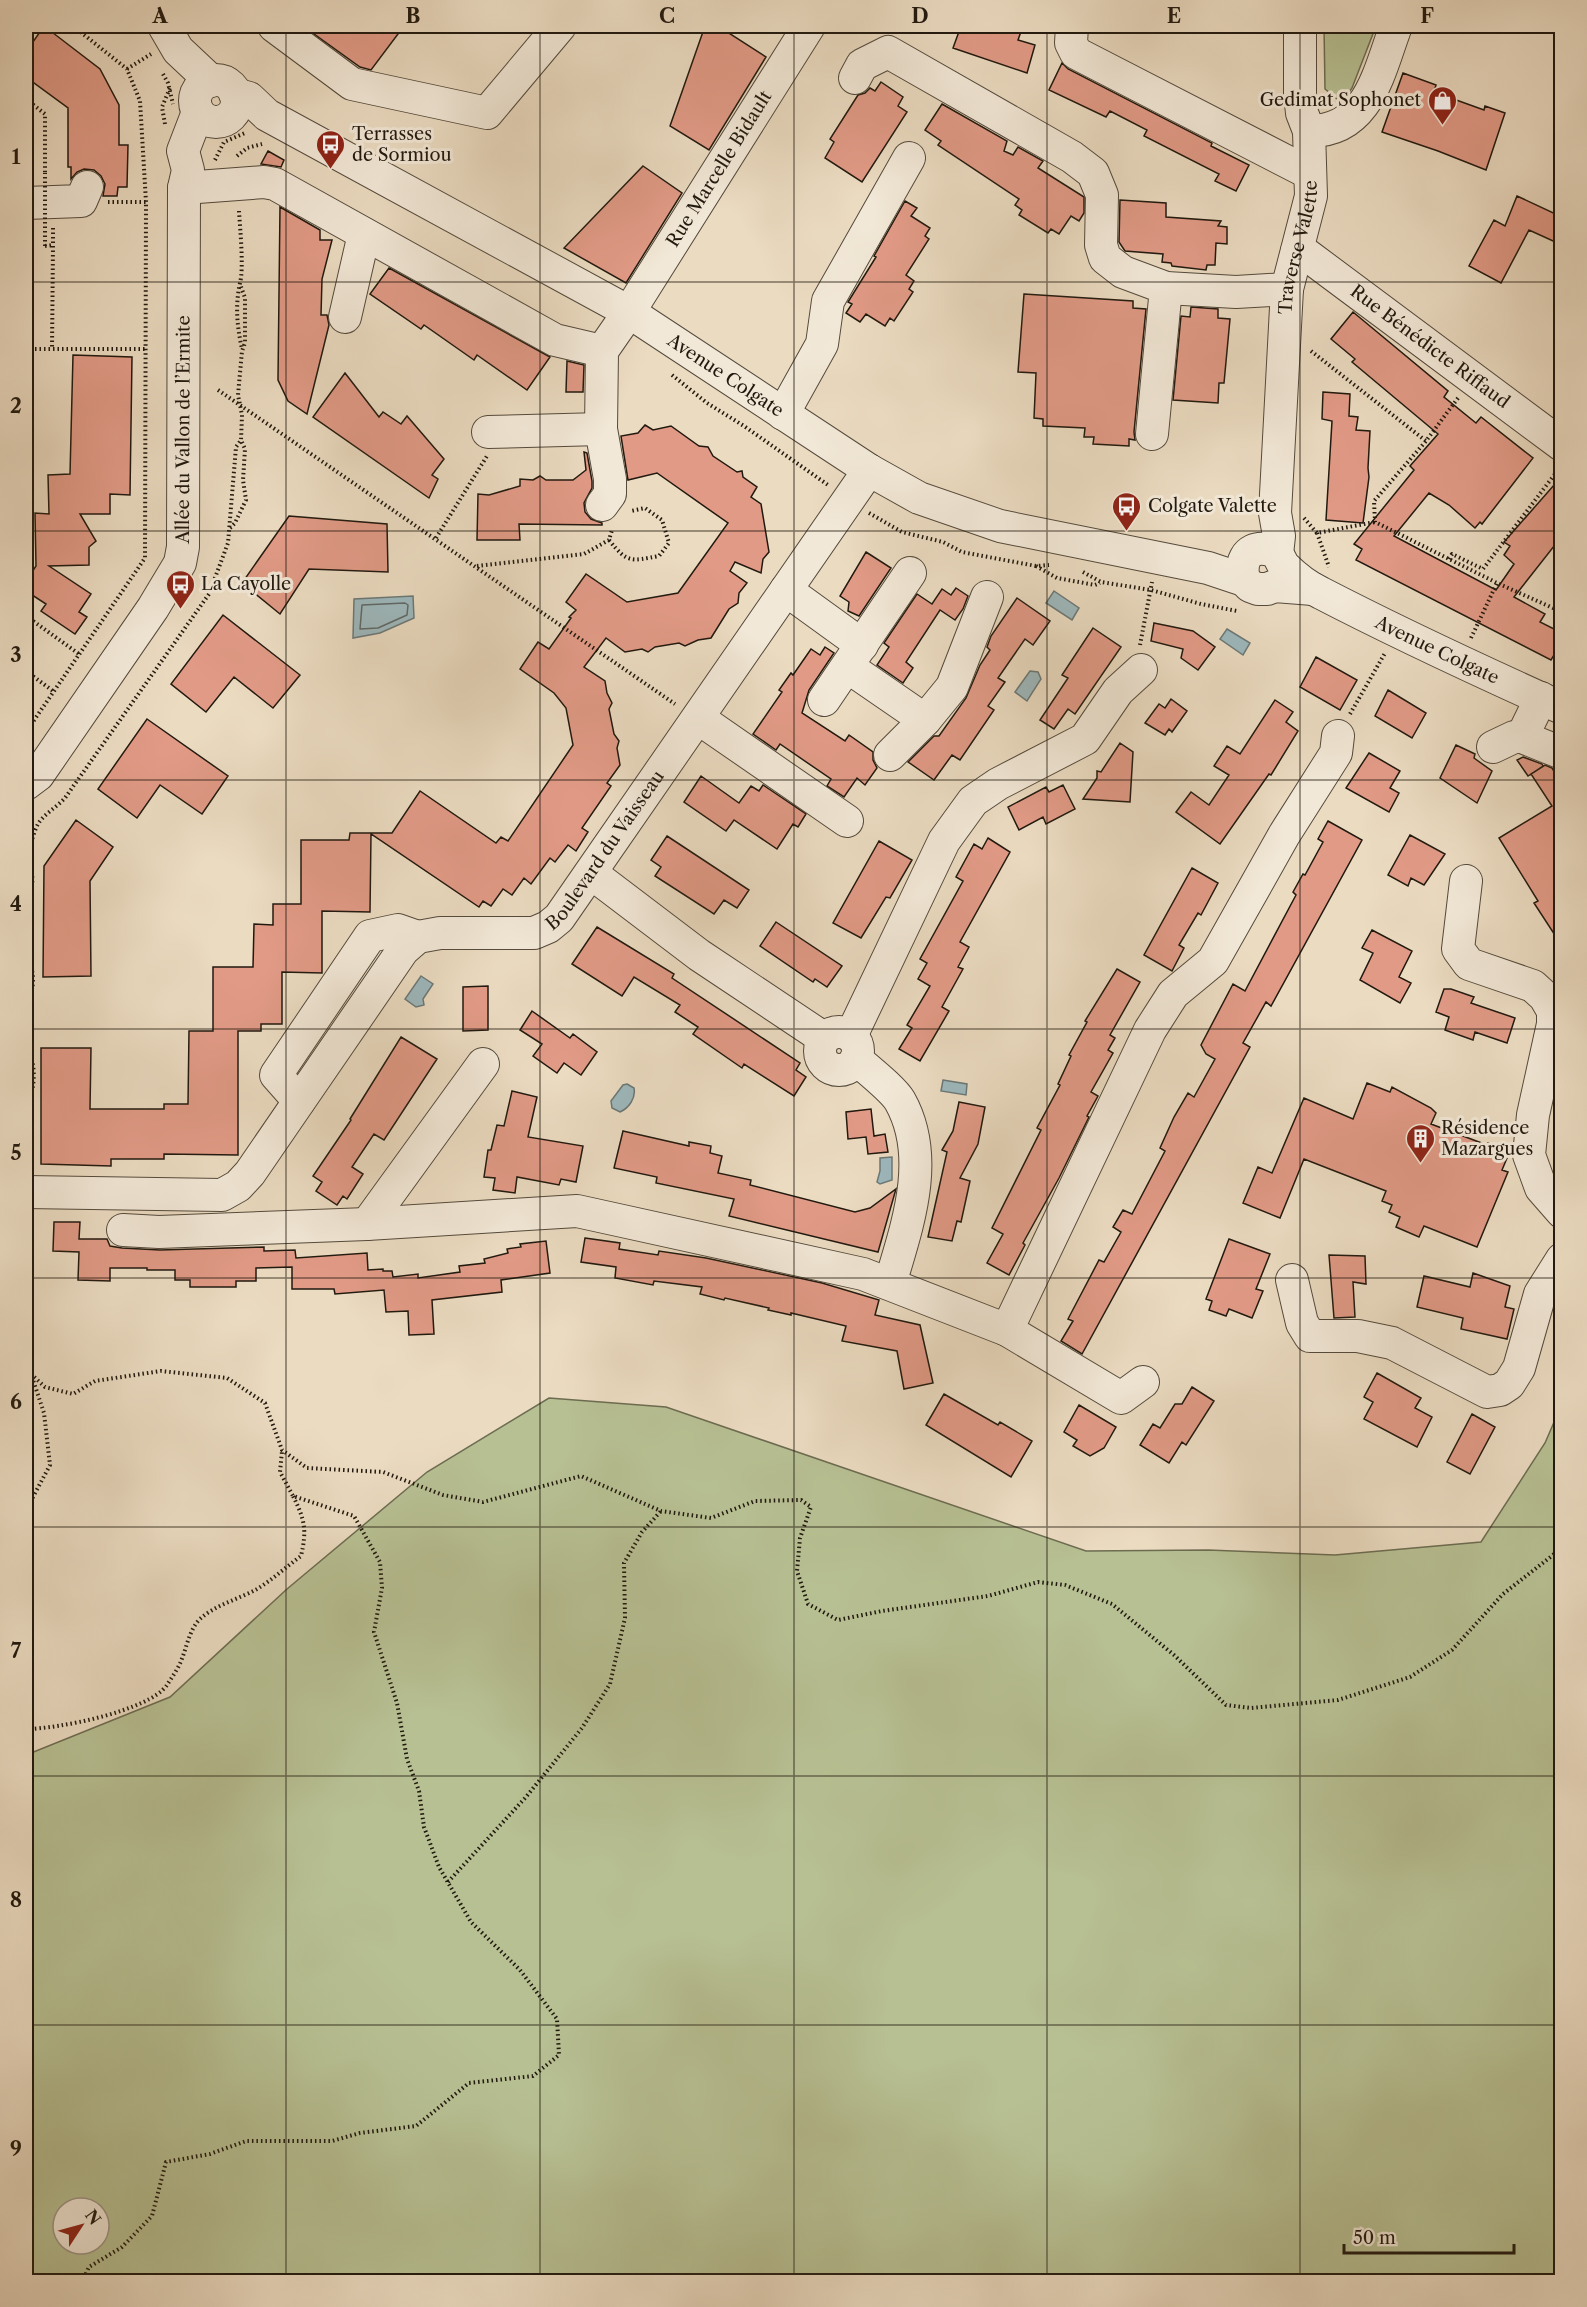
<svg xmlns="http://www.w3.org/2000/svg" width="1587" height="2307" font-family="'Libre Caslon Text',serif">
<rect width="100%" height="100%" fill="#ebdbc1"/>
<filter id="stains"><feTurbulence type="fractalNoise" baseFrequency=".00333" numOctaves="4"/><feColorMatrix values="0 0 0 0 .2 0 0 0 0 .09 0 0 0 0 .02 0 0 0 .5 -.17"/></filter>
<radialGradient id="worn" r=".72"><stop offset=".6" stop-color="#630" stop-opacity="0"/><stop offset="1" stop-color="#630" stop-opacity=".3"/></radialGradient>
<!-- green -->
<path fill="#b7c093" stroke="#6c6c51" stroke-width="1.5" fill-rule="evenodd" d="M1324 26H1376L1352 88 1348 94 1337 99 1325 89Z
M549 1398 666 1407 1086 1551 1208 1550 1335 1555 1481 1542 1545 1443 1561 1406V2281H26V1755L170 1697 287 1589 427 1472ZM63 2208H99V2244H63Z"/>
<!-- water -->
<path fill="#9db8bd" stroke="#6b7877" stroke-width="1.5" d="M1054 591 1079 608 1072 620 1046 603Z
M413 596 414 618 380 633 353 638 354 599Z
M1227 629 1250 643 1243 655 1220 639Z
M1030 671 1038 672 1041 679 1027 701 1015 692Z
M421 976 433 984 423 999 424 1005 416 1007 405 999Z
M943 1080 967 1084 966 1095 941 1091Z
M627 1084 634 1088C636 1098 629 1108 620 1112L612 1108 611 1101 623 1085Z
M892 1157V1180L880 1184 877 1182 880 1171V1158Z"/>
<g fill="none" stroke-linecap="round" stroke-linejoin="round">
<!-- shore -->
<path stroke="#5f6866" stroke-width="1.5" d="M405 603 408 605 407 615 378 628 360 629 362 605Z"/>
</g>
<!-- building -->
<path fill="#e19a86" stroke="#21190f" stroke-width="1.5" d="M44 26 100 69 119 105V145H128L127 187H118L117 196H103L105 184 101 176 94 170 84 169 77 172 71 179V167H68V108L26 77V52Z
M303 26H404L371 70 360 67Z
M705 26H718L766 57 709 150 670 126Z
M961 26H1023L1018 40 1035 45 1027 73 953 48Z
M1062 63 1068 69 1212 143 1211 146 1249 165 1236 191 1215 181 1219 174 1144 136 1147 130 1110 111 1106 117 1049 90Z
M1403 73 1436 85 1434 92 1484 110 1485 106 1505 113 1486 170 1438 151 1382 132Z
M881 82 903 97 898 106 907 112 862 182 825 158 834 142 830 139 858 95 865 93 870 88 875 91Z
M942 104 1007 141 1004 151 1013 155 1018 147 1043 161 1038 168 1084 197V213L1079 221 1071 216 1059 234 1051 229 1048 233 1019 215 1022 210 1015 205 1019 199 938 145 941 141 925 130Z
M268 151 284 160 281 167 261 164Z
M643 166 682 193 626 283 564 248Z
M1517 196 1562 217V245L1529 230 1501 283 1469 266 1494 220 1505 226Z
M1120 200 1166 203V217L1221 221 1218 226 1227 227V244L1216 243 1215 265H1207L1206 270 1172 266 1171 263 1162 262 1163 254 1125 251 1119 242Z
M905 201 917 208 911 216 930 228 925 236 929 239 906 275 914 281 909 289 913 292 894 321 890 318 885 326 866 314 860 322 846 313 852 304 848 302 876 257 874 256Z
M280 207 320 230V240H332L322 279 321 315H327L329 325 307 414 288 401 278 380Z
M389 268 550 357 527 390 477 355 474 360 424 325 421 329 370 294Z
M1024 294 1133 301V308L1146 309 1134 432 1135 440 1129 439V446L1093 444 1094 437H1084L1085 428 1043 426V419L1034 418 1036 373 1018 372Z
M1191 307 1218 309V318L1230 319 1224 383H1219L1218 403 1173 400 1181 316 1190 317Z
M1353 312 1448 391 1444 397 1476 423 1481 417 1533 458 1482 524 1480 522 1475 528 1449 505 1429 493 1394 536 1496 590 1514 564 1504 555 1510 546 1504 542 1562 476V536L1514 597 1545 614 1540 622 1562 633V642L1551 660 1356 560 1362 549 1354 544 1414 470 1410 466 1438 434 1352 362 1355 359 1331 339Z
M73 355 132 357 130 495 110 494V514H80L96 541 89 547V565L49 566 91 594 79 612 87 617 75 634 41 611 46 604 26 591V581L36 566 35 513 49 514 48 475 70 474Z
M567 361 584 365 583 392H566Z
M345 373 379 417 383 412 401 424 407 416 444 459 432 475 438 479 429 498 313 417Z
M1323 392 1350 394 1349 416 1358 417 1356 430 1370 431 1368 468 1369 477 1363 523 1326 520 1332 421 1322 419Z
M645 425 653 430 671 426 699 446 708 447 713 456 737 472 742 471 743 477 757 487 751 497 761 504 769 552 763 559 761 573 735 562 730 571 747 583 739 593 738 603 729 609 711 638 698 640 685 646 679 643 655 647 648 652 642 649 625 652 606 638 584 667 605 681 607 693 612 703 609 709 614 734 619 741 617 748 620 765 607 783 611 786 582 828 588 832 576 851 568 845 555 862 550 858 531 884 524 878 512 895 503 889 491 906 483 901 479 907 371 834 370 912 322 911V973L282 972V1024H261V1031H238V1155L164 1154V1159H111V1166L41 1164V1048H91L90 1109H164V1104H188L189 1031H213V967H253L254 924 273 925V904H301V840H349L350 833H392L420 791 496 843 501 837 508 841 573 745 566 708 554 693 520 669 538 642 549 649 571 618 569 617 576 610 566 602 586 574 627 602 678 593 728 523 657 473 628 480 621 436 638 433Z
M584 452 587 453 592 481V488L584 503 585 512 591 519 602 523V525L519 524 520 540H477L478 494 489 495 520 486V479L533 480 540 476 546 480H573L586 470Z
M289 516 387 524 388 572 309 569 280 614 242 583Z
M866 552 891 568 859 616 848 611 849 602 840 596Z
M956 588 968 596 963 609 955 620 940 610 906 662 913 668 903 683 877 665 889 647 884 643 917 594 932 604 942 589 951 595Z
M1017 598 1050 621 1033 645 1025 639 998 678 1005 682 988 706 994 710 960 760 952 755 934 780 908 762 934 736H939L966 698 980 665 990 650 987 647 991 636Z
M223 615 300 675 273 708 234 677 206 712 171 684Z
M1154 623 1193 631 1215 647 1198 670 1181 658 1183 649 1151 641Z
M1093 628 1121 647 1075 714 1068 709 1054 729 1040 720 1068 678 1062 675Z
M825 647 834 653 809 690 802 713 845 741 849 735 873 752V760L877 768 865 785 857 778 844 797 827 786 831 779 780 744 776 750 753 734 782 692 779 690 791 673 793 675 811 649 820 655Z
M1316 657 1357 680 1340 710 1300 687Z
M1388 690 1426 713 1412 738 1375 716Z
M1171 699 1187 711 1172 732 1169 729 1165 735 1145 723 1159 704 1165 708Z
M1275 700 1293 712 1286 722 1298 731 1271 775 1269 774 1220 844 1176 812 1191 792 1209 805 1229 775 1214 766 1227 746 1240 754Z
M147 719 228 776 202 814 160 785 137 818 98 789Z
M1120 743 1133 752 1130 802 1083 799 1097 778V771L1101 772Z
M1456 745 1475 754 1474 758 1492 771 1477 803 1440 778Z
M1369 753 1400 771 1390 788 1399 793 1389 812 1346 788Z
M1523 757 1542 764 1543 766 1528 776 1517 760Z
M1545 765 1552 768 1562 784V946L1534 903 1538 901 1499 838 1552 806 1531 774Z
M701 776 739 803 751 786 759 791 763 785 806 814 798 827 793 824 777 849 734 820 726 831 684 802Z
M1063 785 1075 809 1046 824 1043 817 1019 830 1008 807 1046 787 1049 792Z
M76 820 113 847 90 881 91 976 43 977 44 866Z
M1328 821 1362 840 1271 1006 1266 1002 1243 1043 1250 1047 1082 1354 1061 1341 1073 1321 1068 1319 1099 1260 1104 1262 1121 1232 1113 1227 1123 1210 1132 1214 1165 1151 1160 1148 1174 1117 1188 1093 1194 1097 1215 1059 1206 1054 1201 1045 1233 984 1245 991 1296 895 1293 892 1303 874 1305 875 1323 842 1318 839Z
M1410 835 1445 854 1424 885 1411 878 1408 886 1388 875Z
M667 836 749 890 737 908 724 900 714 914 655 876 661 867 651 860Z
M988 838 1010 852 960 942 969 947 958 967 963 969 942 1007 949 1011 920 1061 899 1049 912 1028 907 1025 930 986 918 979 927 963 920 959 963 881 956 877 974 844 982 849Z
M879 841 912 860 890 898 886 897 861 938 833 923Z
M1192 868 1218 883 1201 915 1198 913 1179 945 1184 948 1172 971 1144 955Z
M776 922 842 966 827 987 815 979 813 982 760 946Z
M597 927 674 974 672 978 800 1063 796 1070 806 1077 794 1096 744 1064 742 1068 693 1034 698 1027 675 1012 680 1005 634 977 622 996 572 964Z
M1372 930 1412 951 1399 977 1411 983 1400 1003 1360 980 1373 953 1362 948Z
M1117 969 1140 982 1110 1035 1115 1038 1108 1050 1113 1053 1091 1092 1098 1096 1087 1116 1089 1117 1059 1178 1023 1243 1025 1245 1009 1275 987 1263 1003 1234 992 1228 1041 1130 1037 1128 1060 1085 1058 1084 1071 1056 1069 1055 1087 1022 1085 1021Z
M488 986V1030L463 1031V987Z
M1444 989H1451L1474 997 1471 1003 1515 1018 1507 1043 1475 1032 1473 1040 1445 1030 1449 1017 1436 1012Z
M532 1011 570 1038 573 1034 597 1052 581 1075 564 1063 557 1073 533 1056 542 1044 520 1030Z
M401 1037 437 1059 384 1140 374 1134 352 1167 363 1174 347 1199 343 1196 337 1205 316 1191 322 1182 313 1176 351 1120 350 1119Z
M1367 1083 1390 1092 1392 1087 1431 1108 1436 1113 1431 1124 1487 1145 1488 1143 1510 1151 1502 1170 1508 1172 1477 1247 1424 1226 1419 1237 1396 1227 1400 1217 1389 1212 1392 1205 1382 1201 1386 1191 1304 1159 1280 1218 1243 1203 1258 1167 1272 1173 1304 1098 1353 1119Z
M512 1091 537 1097 528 1137 583 1146 576 1182 561 1179 559 1185 517 1177 515 1193 493 1190 495 1178 484 1177 488 1150H491L497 1125 504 1126Z
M959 1102 985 1107 978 1144 960 1178 970 1181 961 1222 957 1221 952 1241 928 1237 947 1152 942 1150 953 1131Z
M871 1109 874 1136 885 1134 888 1152 868 1154 866 1137 848 1139 846 1112Z
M623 1131 689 1146V1142L711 1146 710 1153 722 1156 718 1173 751 1180 750 1185 855 1212 870 1208 896 1189 878 1252 729 1216 734 1199 656 1183 657 1177 614 1168Z
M54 1222H80L79 1239H107L110 1246 122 1248 160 1250 264 1247V1251L295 1250 296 1258 367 1253 368 1270 383 1269V1271H392L393 1277 418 1274V1278L460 1272 459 1266 485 1263 484 1259 508 1253 507 1249 521 1247 520 1244 546 1241 550 1273 501 1280 502 1292 432 1300 434 1334 409 1335 408 1311 386 1312 384 1290 335 1294 334 1289H292V1267L256 1268V1281H236V1287H190V1280H175V1270H147V1268H110V1281L78 1280 79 1252 53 1251Z
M585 1238 620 1243 619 1249 658 1255 659 1251 706 1258 822 1283 879 1300 875 1315 920 1325 933 1383 904 1389 897 1351 842 1341 846 1326 791 1313V1315L768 1310 769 1308 725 1298 724 1300 700 1294 702 1287 654 1281 653 1285 615 1278 616 1267 581 1262Z
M1229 1239 1270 1254 1256 1289 1263 1291 1252 1318 1229 1309 1226 1316 1209 1310 1212 1301 1206 1299Z
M1329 1255 1365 1256 1366 1284 1353 1282 1355 1317 1334 1318Z
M1473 1273 1510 1286 1505 1307 1514 1309 1507 1339 1461 1329 1463 1318 1417 1307 1424 1276 1470 1287Z
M1377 1373 1421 1398 1415 1408 1432 1417 1417 1447 1364 1419 1373 1402 1364 1397Z
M1192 1387 1214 1401 1186 1445 1182 1442 1169 1463 1140 1445 1153 1424 1160 1428 1175 1404H1182Z
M944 1394 998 1425 1000 1422 1032 1441 1011 1477 926 1425Z
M1079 1405 1116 1427 1104 1448 1090 1456 1073 1446 1077 1440 1064 1432Z
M1472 1414 1495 1427 1470 1474 1447 1462Z"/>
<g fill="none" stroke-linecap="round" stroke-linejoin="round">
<defs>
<g id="minor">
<path d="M164 26 178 50 211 81"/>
<path d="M274 26 352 84 487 113 560 26"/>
<path d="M1072 26 1071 43 1076 53 1309 173"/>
<path d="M855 78 862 65 888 52 1072 157 1093 173 1102 195 1101 245 1105 258 1123 272 1166 288 1236 292 1287 289"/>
<circle cx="216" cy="101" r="21"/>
<path id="s1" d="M235 94 249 98 267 115 629 312 869 470 919 498 1000 526 1208 568 1244 580 1250 586 1258 589H1267L1275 586 1313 589"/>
<path d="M1309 131C1369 132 1379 71 1396 26"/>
<path d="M184 188 264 182 275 184 555 340 602 351"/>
<path d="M26 203 81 201 87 187"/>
<path id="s2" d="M1297 251 1307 255 1562 445"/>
<path d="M345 317 364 234"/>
<path d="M783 414 822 344 828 301 909 158"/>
<path d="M488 432 601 429"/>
<path d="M1152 434 1166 288"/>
<path id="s3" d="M602 505 610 494V479L601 429 602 351 629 312 809 26"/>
<path id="s4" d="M1277 554 1279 536 1275 513 1287 289 1311 196 1309 131 1302 113 1300 94V26"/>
<path id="s5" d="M1244 580C1240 564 1245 547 1265 549 1268 549 1274 551 1277 554 1280 557 1281 562 1284 566 1294 576 1308 587 1321 593 1400 634 1480 671 1562 708"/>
<path d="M786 590 862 645"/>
<path d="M848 667 925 720"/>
<path d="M1541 698 1522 737 1562 753"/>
<path d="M824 700 910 573"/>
<path d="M698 718 847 821"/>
<path d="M1493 747 1514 737H1522"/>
<path d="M890 755 925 720 952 687 987 597"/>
<path id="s6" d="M26 784 38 775 153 608 180 563 183 547 184 188 188 170 183 151 198 112"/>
<path d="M591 873 699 955 816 1033 823 1039"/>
<path d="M1466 881 1458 949 1469 964 1533 986 1545 997 1553 1011V1024L1533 1115 1529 1155 1541 1188 1562 1212"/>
<circle cx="839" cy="1051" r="19"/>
<path d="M851 1036 944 841 973 801 998 784 1085 739 1118 691 1141 670"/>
<path d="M856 1059C867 1069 893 1089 900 1101 932 1158 907 1226 890 1284"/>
<path d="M299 1101 276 1075 370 936 398 930 418 937"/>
<path id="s7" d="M26 1192 222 1195 238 1186 250 1173 403 950 418 937 440 933H534L548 927 559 918 869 470"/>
<path d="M367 1224 483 1064"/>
<path d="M123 1230 159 1232 367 1224 577 1211 863 1274 1007 1330 1121 1398 1143 1382"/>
<path d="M1292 1280 1302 1323 1310 1336H1358L1392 1343 1487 1392 1500 1390 1509 1384 1519 1368 1540 1294 1562 1259"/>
<path d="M1007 1330 1150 1030 1173 994 1213 961 1284 835 1336 753 1338 736"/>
</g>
</defs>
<!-- minor casing -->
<use href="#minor" stroke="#544a3c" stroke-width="34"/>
<!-- path -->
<path stroke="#21190f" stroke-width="4" stroke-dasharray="1.5 3" stroke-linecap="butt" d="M127 69 151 54
M163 74 168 83 173 104
M26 99 45 114V173
M165 124 162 107 170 88
M237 156 247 148 262 144
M215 160 224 142 245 133
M108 202H146
M239 211C240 228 244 268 240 283 235 306 237 326 242 349
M53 228V245
M45 246 53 245 52 349
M26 349H146
M1311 351 1426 441
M672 375 707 403 744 426 828 485
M218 390 675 704
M1458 398 1426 441 1374 501 1375 522 1497 583 1562 612
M869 513 902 532 943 542 962 552 1036 566 1049 565
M1304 518 1317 533 1375 522
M230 528 235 523 246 500 243 480 245 449 241 440 242 415 238 395 242 351 245 343V298L240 284
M1317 533 1329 567
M436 538 487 456
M609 540C628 564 631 561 659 556L669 543 662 520 645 508 631 511
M1449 559 1452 554 1483 569 1558 470
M477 566 584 554 609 540 612 530
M1036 566 1057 578 1095 585 1100 583
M1083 572 1101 582 1151 590 1201 604 1237 611
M26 616 79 654
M1471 638 1497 583
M1140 645 1152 582
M26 671 53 691
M1350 714 1385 653
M26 732 145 558 146 202 140 101 127 69 73 26
M29 868C34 875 33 885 29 894
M26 999 28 1051 26 1056
M27 1003C34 992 35 973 29 961V894C23 879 30 838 38 824 44 814 57 807 65 798L209 594 228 543 236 447 241 440
M26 1163 29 1155V1100C35 1087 36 1063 28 1051
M31 1374 45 1387 73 1394 95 1381 161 1371 227 1378 265 1403 282 1450 307 1468 383 1472 443 1495 483 1502 581 1476 661 1511 711 1518 755 1501 801 1500 811 1507 800 1538 797 1571 808 1604 838 1620 882 1611 988 1596 1038 1582 1065 1585 1112 1604 1174 1655 1226 1705 1251 1708 1338 1700 1410 1677 1452 1650 1503 1594 1562 1548
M26 1504 33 1497 50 1465 44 1413 31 1374 28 1222
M26 1729C57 1729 149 1711 167 1685 172 1677 178 1669 181 1661 187 1647 189 1630 200 1619 215 1605 239 1599 257 1589 272 1580 286 1567 301 1556 307 1530 305 1520 293 1496
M448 1882 526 1797 582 1728 610 1684 625 1618 624 1563 642 1532 661 1511
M82 2282 89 2267 122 2247 152 2216 166 2162 210 2154 246 2141H332L360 2133 416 2126 469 2083 533 2076 559 2055 557 2019 520 1970 471 1922 439 1867 424 1827 419 1791 407 1759 397 1703 374 1632 382 1588 380 1562 354 1516 293 1496 280 1472 282 1451"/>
<!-- minor -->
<use href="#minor" stroke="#f2e8d7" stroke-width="32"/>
<!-- path-bridge -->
<path stroke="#21190f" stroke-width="4" stroke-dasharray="1.5 3" stroke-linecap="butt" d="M45 246V173"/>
</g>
<!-- grid -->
<path fill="none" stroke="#21190f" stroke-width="1.5" stroke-opacity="0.55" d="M286 26V2282M540 26V2282M794 26V2282M1047 26V2282M1300 26V2282M26 282H1562M26 531H1562M26 780H1562M26 1029H1562M26 1278H1562M26 1527H1562M26 1776H1562M26 2025H1562"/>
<!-- icons -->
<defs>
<symbol id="shop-pin" viewBox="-11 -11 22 30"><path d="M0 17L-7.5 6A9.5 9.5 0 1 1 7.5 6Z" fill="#8f2418" stroke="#f2e8d7"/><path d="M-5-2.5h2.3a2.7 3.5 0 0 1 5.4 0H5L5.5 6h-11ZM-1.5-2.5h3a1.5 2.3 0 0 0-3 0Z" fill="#fff"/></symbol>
<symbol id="bus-pin" viewBox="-11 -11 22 30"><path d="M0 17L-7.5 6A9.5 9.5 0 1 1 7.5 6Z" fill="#8f2418" stroke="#f2e8d7"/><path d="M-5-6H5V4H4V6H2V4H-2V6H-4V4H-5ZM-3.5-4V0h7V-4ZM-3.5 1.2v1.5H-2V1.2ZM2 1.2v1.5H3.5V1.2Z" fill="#fff"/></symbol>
<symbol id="building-pin" viewBox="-11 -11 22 30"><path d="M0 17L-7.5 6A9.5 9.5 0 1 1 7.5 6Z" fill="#8f2418" stroke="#f2e8d7"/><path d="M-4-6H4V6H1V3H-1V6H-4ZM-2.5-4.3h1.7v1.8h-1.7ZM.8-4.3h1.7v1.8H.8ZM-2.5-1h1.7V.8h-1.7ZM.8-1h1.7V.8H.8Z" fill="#fff"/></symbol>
</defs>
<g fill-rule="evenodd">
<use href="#shop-pin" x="1426" y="84" width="33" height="45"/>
<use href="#bus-pin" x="314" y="128" width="33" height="45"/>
<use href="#bus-pin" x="1110" y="490" width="33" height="45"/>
<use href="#bus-pin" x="164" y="568" width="33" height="45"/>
<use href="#building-pin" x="1404" y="1122" width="33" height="45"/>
</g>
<g text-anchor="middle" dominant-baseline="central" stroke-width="6" stroke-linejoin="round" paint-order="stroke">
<!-- poi labels -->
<g font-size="18" fill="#21190f" stroke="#f2e8d7" text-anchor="start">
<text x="1421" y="100" text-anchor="end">Gedimat Sophonet</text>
<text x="352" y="134">Terrasses<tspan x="352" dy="21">de Sormiou</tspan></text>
<text x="1148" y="506">Colgate Valette</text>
<text x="201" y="584">La Cayolle</text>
<text x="1441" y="1128">Résidence<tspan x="1441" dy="21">Mazargues</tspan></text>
</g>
<!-- street labels -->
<g font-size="18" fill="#21190f" stroke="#f2e8d7">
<text stroke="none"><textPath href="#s3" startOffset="374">Rue Marcelle Bidault</textPath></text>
<text stroke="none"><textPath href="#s4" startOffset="309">Traverse Valette</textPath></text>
<text stroke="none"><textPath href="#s2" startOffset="164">Rue Bénédicte Riffaud</textPath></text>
<text stroke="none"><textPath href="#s1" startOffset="567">Avenue Colgate</textPath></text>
<text stroke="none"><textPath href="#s6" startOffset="404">Allée du Vallon de l’Ermite</textPath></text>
<text stroke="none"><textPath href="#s5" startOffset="248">Avenue Colgate</textPath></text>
<text stroke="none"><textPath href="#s7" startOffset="750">Boulevard du Vaisseau</textPath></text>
</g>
</g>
<!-- margin -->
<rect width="1587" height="2307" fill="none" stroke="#ebdbc1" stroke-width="66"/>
<!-- north arrow -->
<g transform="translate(81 2226) rotate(54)"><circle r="28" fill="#f2e8d7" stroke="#9e9587" stroke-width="1.5"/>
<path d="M0-4.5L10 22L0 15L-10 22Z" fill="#8f2418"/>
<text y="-9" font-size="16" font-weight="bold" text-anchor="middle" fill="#21190f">N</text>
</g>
<!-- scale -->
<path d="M1344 2244v9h170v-9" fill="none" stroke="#21190f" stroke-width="3"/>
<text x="1353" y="2244" font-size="18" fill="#21190f" stroke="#f2e8d7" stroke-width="4.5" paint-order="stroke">50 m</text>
<rect x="33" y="33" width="1521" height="2241" fill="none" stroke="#21190f" stroke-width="2"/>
<g font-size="20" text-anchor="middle" font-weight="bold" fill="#21190f">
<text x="160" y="23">A</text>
<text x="413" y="23">B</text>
<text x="667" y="23">C</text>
<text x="920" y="23">D</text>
<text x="1174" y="23">E</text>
<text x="1427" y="23">F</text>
<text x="16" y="164">1</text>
<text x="16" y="413">2</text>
<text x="16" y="662">3</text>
<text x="16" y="911">4</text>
<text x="16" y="1160">5</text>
<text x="16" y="1409">6</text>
<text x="16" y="1658">7</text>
<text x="16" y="1907">8</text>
<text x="16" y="2156">9</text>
</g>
<rect width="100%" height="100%" filter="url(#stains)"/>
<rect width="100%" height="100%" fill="url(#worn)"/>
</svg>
